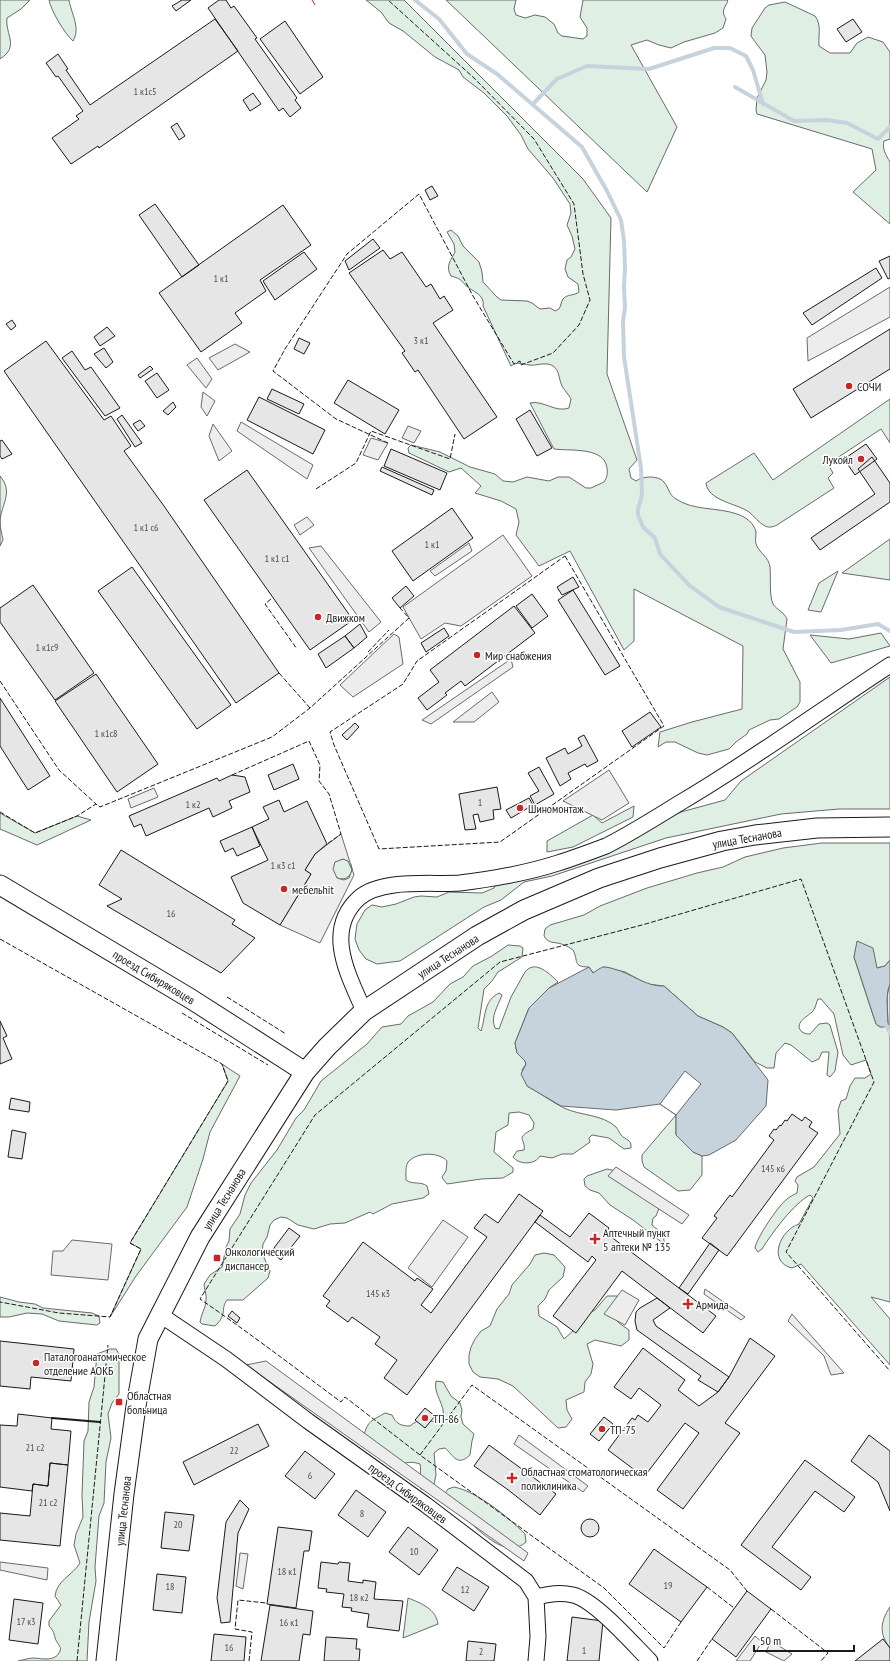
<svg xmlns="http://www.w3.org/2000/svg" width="890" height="1661" font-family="'PT Sans Narrow',sans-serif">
<rect width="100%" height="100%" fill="#fff"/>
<!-- green -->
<path fill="#e0efe3" stroke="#6a6a6a" d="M0 0H30L21 9 7 18C5 35 20 46 0 59Z
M49 0H69C71 13 81 28 73 41 65 34 51 11 49 0Z
M366 0H404L583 179 611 218 607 374 637 460 629 469 631 478 636 481C643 476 658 475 664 482 669 488 669 495 676 499 694 511 717 507 737 514 746 517 754 523 756 532 756 536 755 541 756 544 759 553 769 557 770 567 771 577 769 595 773 604 777 610 784 612 787 619L783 649 800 682V702L797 707 779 719 770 720 749 730 747 734 736 742 729 749 707 755 698 753 675 742H666L658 747 660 732 692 722 742 709 743 646 634 589V641L624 650 570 551 539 566 516 535 519 522 516 509 501 501 475 493 481 486 461 468 449 472 409 453 408 448 411 445 440 452 470 467 495 474 503 481 513 482 527 477 549 481 558 477H569L586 488H591L604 482C608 476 608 471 606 464 600 447 568 451 554 449L530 403C544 400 555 413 569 408L571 399C569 395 565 391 562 386 558 378 560 366 548 364 541 363 535 366 529 365 522 364 518 361 511 366L483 306C485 296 476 293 469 288 460 281 463 279 451 276 445 266 451 260 455 252L454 244 447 232 451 230 458 236 463 246 479 262 482 272 483 282 497 297 501 300 527 301 532 303 540 309 550 308 555 311 559 309C561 306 561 302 563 299 567 294 574 296 579 292L578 284 568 277 565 269 567 260 571 257 575 249 572 236 567 225 571 213 570 204 553 178 528 149 521 135 507 116 484 93 463 77 459 70 435 57 403 31 389 23 381 12Z
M446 0H516L514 9 516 15 525 18 535 15 545 17 554 24 558 33 562 36 583 39 587 36V28L580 17 583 0H727L728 1C724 9 721 11 726 19L723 28 715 33 684 42 671 48 659 45 647 40 631 45 677 127 647 192Z
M785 2 815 16C822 25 818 35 819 46L830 53H850L857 43 868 37 883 42 890 52V139L884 141C882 149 886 155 890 162V224L853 192 876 170 872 149 757 114 756 110 757 98 766 80 767 72 765 55 753 39 751 36 752 28 765 8 769 5Z
M890 399V443L881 429 828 464 833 473 828 478 834 488 777 525C773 527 769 528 765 526 759 523 754 516 749 512 736 503 708 501 706 483L754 453 773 480Z
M0 476C14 492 1 505 0 521 0 528 2 534 3 540L0 546Z
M890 539V580L842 573Z
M838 571 821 612 808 610 819 583Z
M881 633 890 646 831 663 810 635 849 639Z
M890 677V809H839L781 814 666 838 552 876 524 882 501 900 484 907 400 961 392 962 377 964 366 959 359 950 355 939 357 924 365 910 372 905 382 907 396 904 414 897 421 896 437 897 449 892 482 893 494 888 498 881 654 825 681 812 725 800 741 781Z
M634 806 633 817 573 847 547 852V841L593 815 602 823Z
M0 813 35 833 77 816 91 820 37 845 0 829Z
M822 843H890V960L885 966 877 968 858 941 854 957 876 1024 880 1027 888 1025 887 995 890 984V1302L871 1297 890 1319V1365L801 1264 792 1268C767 1262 780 1230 799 1224L813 1198 810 1195C794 1203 772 1233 762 1249L758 1252 755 1248C756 1239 778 1206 786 1200 789 1197 793 1195 797 1193L798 1185 795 1181 797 1177 814 1167 840 1134 838 1110 841 1101 846 1099 850 1086 855 1078H865L871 1074 866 1060 851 1065 843 1055 834 1014 821 999H818C816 1003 816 1007 813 1011 809 1016 794 1022 801 1031 803 1033 806 1034 810 1034L819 1024 827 1023 830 1025 838 1052 835 1071 830 1077 827 1075 829 1052H822L819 1059 812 1062 791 1045 785 1043 776 1053 774 1068H767L755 1062 732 1033 723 1027 698 1016 664 986 647 984 625 972 604 967 593 973 589 967C572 967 579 961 573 950 570 948 567 946 564 945 556 941 549 945 544 936L545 929 550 925 584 915 600 906 647 888 697 873 723 867 745 857 783 848Z
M332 869a10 10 0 1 1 20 0a10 10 0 1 1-20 0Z
M508 945 520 946 523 948 522 957 498 972 492 981 484 989 478 1028 481 1031C486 1017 483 1001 499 993L502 995C498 1006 490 1017 495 1028L499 1029 511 997 525 972C535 959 550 974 558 982L549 988 529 1008 515 1043 517 1053 525 1061 526 1064 522 1070 527 1086C540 1093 552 1102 564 1108 581 1116 602 1114 616 1127 618 1129 619 1132 621 1135 625 1140 632 1139 631 1148L624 1149 609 1138 592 1135 589 1138 590 1142 573 1154H562L552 1158 540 1156C535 1165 519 1165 513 1157L517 1151 524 1150C526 1138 514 1139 533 1129L534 1123 529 1115 519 1112 509 1113 508 1125 496 1132 494 1152 513 1168V1172L503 1178 481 1179 447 1184 443 1179 442 1177 446 1171 447 1161C439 1152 418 1152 409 1161 405 1165 406 1174 406 1180 412 1185 421 1181 427 1186L429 1194 423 1198 392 1204 373 1214 370 1212 345 1223 330 1224 314 1229 298 1225 287 1218 281 1217 274 1220 270 1225 267 1237 263 1244 262 1253 270 1271 268 1278 243 1300H227C220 1309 228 1314 215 1326L202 1324 200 1322C201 1314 206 1308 206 1300 207 1295 204 1289 204 1284L210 1275 222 1267 226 1247 229 1241 230 1229 240 1214 245 1195 251 1183 277 1150 296 1118 304 1110 321 1081 367 1044 382 1027 401 1024 408 1016 433 1002 450 984 463 977 473 966 492 956Z
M222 1064 240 1076 210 1132 203 1159 187 1207 136 1276 110 1317 141 1249 130 1243 228 1081Z
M676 1115V1135L693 1152 702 1156V1175L690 1190 678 1191 644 1167 642 1161V1155Z
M607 1169 616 1171 660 1206 656 1216 653 1218 652 1225C659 1231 665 1234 664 1244L633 1220 610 1205 599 1193 590 1190 585 1186 584 1179 587 1176Z
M544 1253 554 1255 565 1267 563 1277 549 1290 545 1299 538 1306 539 1316 557 1327 564 1339 582 1323 586 1315 595 1310 607 1296H617L611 1315 619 1323 629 1330V1340L621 1346 595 1340 587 1344 593 1364 591 1374 585 1382 584 1392 566 1400 567 1410 572 1419 566 1427 558 1428 513 1386 498 1379 480 1377 473 1372 469 1364V1355L471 1347 475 1339 481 1331 490 1326 497 1309 509 1294 512 1285 530 1264 535 1255Z
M0 1297 19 1302 35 1304 43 1308 92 1313 99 1316 100 1323 97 1325 59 1321 42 1314 27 1313 9 1317H0Z
M110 1349H116L119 1354V1394L112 1403 108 1414 111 1438 106 1462 104 1503 99 1516 95 1567 96 1581 89 1622 87 1661H18C23 1660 29 1658 34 1658 43 1659 55 1661 59 1653 62 1648 60 1647 57 1642 53 1636 56 1633 49 1626V1621L61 1605 55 1596C57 1580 72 1576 80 1563L74 1545 76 1534 83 1517 82 1495 84 1441 88 1431 89 1402 94 1387 97 1354Z
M436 1381 443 1382 451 1396 460 1403 462 1410 461 1417 463 1424 474 1434 472 1441 470 1455C457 1467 454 1456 445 1448L439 1449 434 1453 436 1475 433 1489 427 1491 421 1489C418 1480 422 1473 420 1464 411 1461 405 1462 396 1467H390L364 1435C368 1420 372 1421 385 1413L392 1415C396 1424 401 1426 410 1426 419 1418 425 1420 436 1422L443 1419C446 1404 433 1395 436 1381Z
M454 1487C478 1492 508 1517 525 1534L526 1542C521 1546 516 1549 509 1548 488 1545 458 1510 444 1495L448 1489Z
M408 1598C421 1603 436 1609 438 1624L403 1638Z
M890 1607V1648C879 1634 880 1622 890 1607Z"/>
<!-- parking -->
<path fill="#ededed" stroke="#6a6a6a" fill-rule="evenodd" d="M890 287V317L808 361 807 338Z
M235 344 250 352 218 370 209 358Z
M197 358 212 379 206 388 187 365Z
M203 392 215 401 207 416 201 407Z
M241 422 313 465 307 479 237 431Z
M213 424 232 451 219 461 209 436Z
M408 426 421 431 414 443 402 438Z
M371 438 388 443 378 460 363 455Z
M307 517 314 525 300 535 294 525Z
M503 535 532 576 461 626 445 623 421 639 403 607Z
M469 543 472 551 435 576 430 571Z
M321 546 381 622 369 632 309 548Z
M394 634 399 637 403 664 353 697 340 685Z
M511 659 513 667 431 724 422 720Z
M492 692 499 702 474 722H453Z
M609 770 629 803 602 820 563 801Z
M154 788 158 797 131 808 128 799Z
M341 834 354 875 320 943 280 925 311 874 305 870 315 854ZM343 859 348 861 352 870 349 878 344 880 337 878 333 869 335 862Z
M616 1167 689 1215 682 1224 608 1176Z
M443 1220 468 1237 432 1287 408 1268Z
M72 1240 112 1244 108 1280 51 1275 53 1251H63Z
M705 1289 745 1317 741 1320 704 1294Z
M622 1290 639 1300 625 1325 604 1314Z
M792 1314 844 1373 831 1375 824 1356 788 1321Z
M266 1361 528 1553 524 1561 246 1365Z
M519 1435 588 1486 583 1492 514 1444Z
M240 1553 248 1554 243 1589 236 1586Z
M0 1562 48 1568 47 1580 0 1570Z
M755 1636 762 1642 750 1661H736Z
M771 1641 792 1654 784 1661 766 1652Z"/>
<!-- water -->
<path fill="#c6d2dc" stroke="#6a6a6a" d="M857 941 873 948 877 968 885 966 890 960V984L888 990 887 1000 888 1025C883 1028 881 1028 876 1024L856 963 854 957Z
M589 967 593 973C596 971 601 967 604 967 607 967 611 968 614 969 631 973 646 987 664 986L698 1016 723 1027 732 1033 768 1080 766 1106 736 1140 709 1155 702 1156 693 1152 676 1135V1115L660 1104 616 1110 561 1106 527 1086 521 1074 526 1064 525 1061 517 1053 515 1043 529 1008 549 988Z"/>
<!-- pier -->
<path fill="#fff" stroke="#6a6a6a" d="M685 1071 701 1084 676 1115 660 1104Z"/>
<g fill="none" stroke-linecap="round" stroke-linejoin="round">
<!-- stream -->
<path stroke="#c6d2dc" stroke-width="4" d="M415 0 439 19 467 54 497 74 582 147 607 191 621 220 624 241 625 268 624 287 625 308 623 321 624 357 641 468 642 495 638 509V515L643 527 655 538 660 554 689 585 719 607 794 632 841 630 878 624 890 631
M735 87 794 121 827 120 847 123 878 139 890 127
M533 104 557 79 587 66 649 69 714 48H730L746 56 753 70 763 104
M885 1023 890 1033"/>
</g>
<!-- building -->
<path fill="#e6e6e6" stroke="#1a1a1a" d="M182 0H191L176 11 172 6Z
M219 0H226L231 8 234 6 257 38 255 39 297 98 295 100 301 108 290 117 283 108 279 111 208 8Z
M215 19 238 51 99 148 98 146 71 164 52 138 79 119 76 116 83 111 58 76 56 77 46 63 58 54 68 69 66 70 90 105Z
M853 19 862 32 846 42 837 29Z
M285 21 323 77 300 94 260 39Z
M253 93 261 104 250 111 243 100Z
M177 123 185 136 179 140 171 127Z
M432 186 438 196 430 200 425 190Z
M155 204 199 265 182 277 139 215Z
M283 205 311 245 260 280 266 291 235 313 242 323 201 352 159 293Z
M373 239 380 248 349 270 345 261Z
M383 250 390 259 402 252 426 287 431 284 440 299 444 296 453 310 433 323 497 417 464 439 418 370 415 372 402 353 405 351 349 273Z
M304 252 317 269 275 300 263 281Z
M890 256V278L888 279 879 261Z
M876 268 882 278 812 325 803 313Z
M12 320 16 326 11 330 6 324Z
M107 327 115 336 100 346 94 337Z
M890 329V369L811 418 793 389Z
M299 338 310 343 304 354 294 349Z
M46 341 104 420 111 416 131 446 124 451 164 506 279 673 236 703 4 371Z
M104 348 113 362 106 368 94 354Z
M72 351 85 370 91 367 120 408 105 416 62 358Z
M150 366 153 369 140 378 138 375Z
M157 373 169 390 157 398 145 381Z
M348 380 399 410 385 434 334 403Z
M272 389 304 404 299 414 267 399Z
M259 397 325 430 313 454 247 420Z
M173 402 176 407 168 415 163 411Z
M530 410 552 448 537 456 516 419Z
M122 415 142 443 135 447 117 419Z
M140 420 145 426 138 431 133 424Z
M2 440 12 454 2 459 0 456V441Z
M866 444 877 459 855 475 844 459Z
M391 449 447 473 440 490 384 466Z
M872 457 890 483V502L820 550 811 538 875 494 858 469Z
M382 467 434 490 432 495 380 471Z
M247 470 353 620 310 650 204 500Z
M452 508 473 538 413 581 392 551Z
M132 567 231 705 197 729 98 591Z
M573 577 579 587 562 595 557 587Z
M33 585 94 673 55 700 0 622V608Z
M406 586 414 596 400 608 392 598Z
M573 590 620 666 605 675 558 600Z
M532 594 548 616 532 628 516 606Z
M514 606 535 633 465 686 461 681 445 693 447 695 427 710 418 698 439 682 430 670Z
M360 624 367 637 354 648 345 636Z
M444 628 449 636 426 652 421 643Z
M345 636 354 648 326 668 318 654Z
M96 674 158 764 117 792 55 701Z
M0 698 50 776 28 790 0 746Z
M650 712 661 727 632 747 622 731Z
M355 723 359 727 347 740 342 735Z
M584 735 598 761 587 767 585 764 568 773 571 779 560 786 546 758 565 748 568 754 582 746 578 738Z
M293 764 299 779 274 790 268 775Z
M539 767 554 794 535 805 530 796 539 791 528 773Z
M232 775 245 777 250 792 229 801 232 808 213 817 209 808 146 836 141 824 134 827 129 816 217 778 219 781Z
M497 787 501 809 493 810 494 819 480 822 478 814 473 815 476 829 465 830 459 794Z
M529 798 533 805 511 818 506 810Z
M279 800 284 812 307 801 327 844 315 854 305 870 311 874 280 925 243 903 231 877 268 860 252 827 269 819 263 807Z
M252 827 260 846 237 856 233 848 225 852 220 841Z
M121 850 235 920 232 924 255 938 221 973 107 906 122 899 99 885Z
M0 1021 7 1036 3 1038 12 1059 0 1064Z
M11 1098 30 1102 29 1112 9 1109Z
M792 1114 802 1121 805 1117 812 1122 809 1127 818 1133 727 1256 702 1238 717 1218 714 1216 730 1195 732 1197 774 1140 769 1136 774 1129 776 1130 780 1125 781 1126 785 1120 787 1121Z
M12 1130 26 1133 22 1159 8 1157Z
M519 1194 543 1211 407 1395 384 1378 397 1360 375 1344 380 1337 352 1317 348 1322 326 1306 330 1301 323 1296 363 1242 415 1281 417 1278 433 1289 421 1305 431 1313 487 1237 474 1228 485 1214 498 1223Z
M589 1213 609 1228 606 1233 716 1316 703 1333 622 1271 576 1333 553 1316 596 1260 592 1256 588 1262 535 1222 540 1215 570 1237Z
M289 1228 300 1236 281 1260 271 1252Z
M710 1243 719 1250 688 1294 679 1288Z
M657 1298 670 1308 653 1320 656 1326 729 1377 718 1392 698 1380 701 1376 637 1330 635 1321 636 1312 640 1308Z
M232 1311 240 1318 237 1323 228 1316Z
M750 1338 775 1356 725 1423 740 1433 683 1509 657 1490 699 1433 685 1423 644 1477 608 1450 632 1418 635 1420 638 1415 648 1422 661 1405 639 1388 631 1399 614 1387 643 1348 685 1380 678 1390 699 1406 718 1392 729 1377Z
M0 1341 74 1349 71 1381 31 1377 30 1389 0 1386Z
M425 1408 435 1416 425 1428 415 1420Z
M18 1414 52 1418 51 1429 71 1431 68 1465 50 1463 48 1486 33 1484 32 1491 0 1487V1425L17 1426Z
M604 1417 613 1424 599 1441 590 1434Z
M258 1424 269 1446 194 1485 183 1462Z
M869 1435 890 1451V1511L878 1482 851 1461Z
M489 1445 556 1494 540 1515 507 1489 474 1466Z
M305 1451 335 1474 315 1499 285 1476Z
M805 1460 855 1497 844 1512 815 1491 772 1547 811 1577 801 1590 741 1545Z
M50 1463 68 1465 60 1546 0 1540V1513L30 1516 33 1484 48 1486Z
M356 1490 386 1512 368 1537 338 1515Z
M240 1500 249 1509 238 1533 230 1622 221 1623 217 1598 226 1522Z
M165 1512 194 1515 189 1551 161 1548Z
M581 1528a9 9 0 1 1 18 0a9 9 0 1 1-18 0Z
M278 1527 312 1531 309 1551H304L296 1608 267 1604Z
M408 1527 438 1550 419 1575 389 1552Z
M654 1549 707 1587 681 1622 629 1584Z
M321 1562 338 1564 339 1562 350 1563 348 1581 363 1583V1580L376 1582 374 1599 403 1601 399 1631 367 1627 369 1614 351 1611 352 1608 342 1607 344 1594 326 1592 327 1589 318 1588Z
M457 1567 489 1587 474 1611 442 1590Z
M157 1574 186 1577 182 1613 153 1610Z
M747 1591 771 1609 736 1657 712 1639Z
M14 1599 43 1603 38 1644 9 1640Z
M270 1605 313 1611 310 1635 303 1634 299 1661H261Z
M572 1617 603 1621 599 1661H567Z
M214 1634 246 1637 244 1661H211Z
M326 1637 357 1639 356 1649H360L359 1661H324Z
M883 1639 890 1648V1661H855Z
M468 1641 496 1644 494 1661H466Z"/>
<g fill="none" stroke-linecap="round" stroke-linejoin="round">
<defs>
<path id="minor" d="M364 1011C349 976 323 931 359 898 382 878 432 885 460 883 493 879 527 873 558 863 574 858 590 852 606 846 632 833 658 816 683 801 754 759 821 710 890 665
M159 1314 226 1359 308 1421 426 1505 526 1581 536 1597 538 1637 536 1661
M536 1597C549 1594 560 1592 573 1595 595 1600 633 1644 650 1661"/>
<path id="major" d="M0 885 191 999 305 1072
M106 1661 124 1494 136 1406 148 1339 200 1237 305 1072 327 1047 364 1011 477 936 524 910 599 878 660 858 722 841 755 835 817 828 890 827"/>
</defs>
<!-- minor casing -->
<use href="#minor" stroke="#1a1a1a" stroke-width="17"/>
<!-- major casing -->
<use href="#major" stroke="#1a1a1a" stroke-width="21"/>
<!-- minor -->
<use href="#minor" stroke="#fff" stroke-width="15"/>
<!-- major -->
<use href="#major" stroke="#fff" stroke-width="19"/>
<!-- fence -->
<path stroke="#1a1a1a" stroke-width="1" stroke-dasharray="5 2" stroke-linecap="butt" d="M388 443 336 419 273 371 285 349 347 254 419 194 473 296 514 364 520 361 521 365 553 353 579 325 590 300 583 274 574 204 534 139 474 78 388 0
M316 489 356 463 371 431 450 459 455 434
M565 556 664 726 500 842 379 849 334 745 330 732 403 684 417 661Z
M271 599 265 604 297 649
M368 652 389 630
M279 673 310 708
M0 681 59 770 96 804
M232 775 309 741 320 765 319 781 329 794 341 834 327 844
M0 812 35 833 77 816 96 804 100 807 272 737 310 708 409 618 400 608
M0 939 222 1064 228 1081 130 1243 141 1249 110 1317 59 1313 0 1302
M227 997 286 1034
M182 1013 268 1065
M420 1455 472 1385 730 1570 747 1591
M707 1587 734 1608
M771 1609 828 1653 821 1661
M681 1622 664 1648 604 1588 420 1455 345 1397 341 1402C294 1367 248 1332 200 1299L315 1115 500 962 642 925 801 879 874 1082 786 1252 890 1371
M77 1661 108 1345
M249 1661 252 1632 235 1629 238 1600 266 1603
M697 1661 712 1639"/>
<!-- wall -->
<path stroke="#1a1a1a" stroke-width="2" d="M52 1418 100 1422"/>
<!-- power -->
<path stroke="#c62828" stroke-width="1" stroke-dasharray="14 3 2 3" stroke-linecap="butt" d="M312 0 315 5"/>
</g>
<!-- markers -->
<g fill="#c62828" stroke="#fff" stroke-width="1.5">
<circle cx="849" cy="386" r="4"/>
<circle cx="861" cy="459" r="4"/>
<circle cx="318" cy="617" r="4"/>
<circle cx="477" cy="655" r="4"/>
<circle cx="520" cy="808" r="4"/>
<circle cx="284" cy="889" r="4"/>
<path d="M593 1233h4v4h4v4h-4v4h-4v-4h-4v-4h4z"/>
<rect x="213" y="1254" width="8" height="8" rx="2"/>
<path d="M686 1298h4v4h4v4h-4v4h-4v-4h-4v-4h4z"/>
<circle cx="36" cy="1363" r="4"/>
<rect x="115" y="1398" width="8" height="8" rx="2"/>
<circle cx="425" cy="1418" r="4"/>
<circle cx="602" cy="1429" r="4"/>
<path d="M510 1472h4v4h4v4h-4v4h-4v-4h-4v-4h4z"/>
</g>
<g text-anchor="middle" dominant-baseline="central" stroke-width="3" stroke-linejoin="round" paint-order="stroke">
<!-- number labels -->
<g font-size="10" fill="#4d4d4d">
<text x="145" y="91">1 к1с5</text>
<text x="221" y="278">1 к1</text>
<text x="421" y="340">3 к1</text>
<text x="146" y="527">1 к1 с6</text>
<text x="432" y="544">1 к1</text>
<text x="277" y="558">1 к1 с1</text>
<text x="47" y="647">1 к1с9</text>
<text x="106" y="733">1 к1с8</text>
<text x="480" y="802">1</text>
<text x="193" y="804">1 к2</text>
<text x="283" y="865">1 к3 с1</text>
<text x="171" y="913">16</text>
<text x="773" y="1168">145 к6</text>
<text x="378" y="1293">145 к3</text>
<text x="35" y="1447">21 с2</text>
<text x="234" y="1450">22</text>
<text x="310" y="1475">6</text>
<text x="48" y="1502">21 с2</text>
<text x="362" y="1513">8</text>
<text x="178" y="1524">20</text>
<text x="414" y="1551">10</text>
<text x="287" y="1571">18 к1</text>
<text x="668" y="1585">19</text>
<text x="170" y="1586">18</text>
<text x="465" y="1589">12</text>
<text x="359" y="1597">18 к2</text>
<text x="26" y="1621">17 к3</text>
<text x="289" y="1622">16 к1</text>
<text x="229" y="1647">16</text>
<text x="584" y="1650">1</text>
<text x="481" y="1651">2</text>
</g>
<!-- poi labels -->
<g font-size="12" fill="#1a1a1a" stroke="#fff" text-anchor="start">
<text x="857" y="386">СОЧИ</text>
<text x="853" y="459" text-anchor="end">Лукойл</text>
<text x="326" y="617">Движком</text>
<text x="485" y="655">Мир снабжения</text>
<text x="528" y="808">Шиномонтаж</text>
<text x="292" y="889">мебельhit</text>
<text x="603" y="1232">Аптечный пункт<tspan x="603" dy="14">5 аптеки № 135</tspan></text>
<text x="225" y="1251">Онкологический<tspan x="225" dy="14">диспансер</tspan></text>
<text x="696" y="1304">Армида</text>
<text x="44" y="1356">Паталогоанатомическое<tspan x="44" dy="14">отделение АОКБ</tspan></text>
<text x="127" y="1395">Областная<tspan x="127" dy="14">больница</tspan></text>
<text x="433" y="1418">ТП-86</text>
<text x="610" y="1429">ТП-75</text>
<text x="521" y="1471">Областная стоматологическая<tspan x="521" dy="14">поликлиника</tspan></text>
</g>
<!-- street labels -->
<g font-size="12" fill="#1a1a1a" stroke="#fff">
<text transform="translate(747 838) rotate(-10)">улица Теснанова</text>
<text transform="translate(448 956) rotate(-33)">улица Теснанова</text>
<text transform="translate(154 977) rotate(31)">проезд Сибиряковцев</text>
<text transform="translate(224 1199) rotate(-58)">улица Теснанова</text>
<text transform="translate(408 1493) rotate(36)">проезд Сибиряковцев</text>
<text transform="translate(123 1511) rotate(-84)">улица Теснанова</text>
</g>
</g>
<!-- scale -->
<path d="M754 1645v6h100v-6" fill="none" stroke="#1a1a1a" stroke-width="2"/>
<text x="760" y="1645" font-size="12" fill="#1a1a1a" stroke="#ffffff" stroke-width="3" paint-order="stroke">50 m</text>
</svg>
